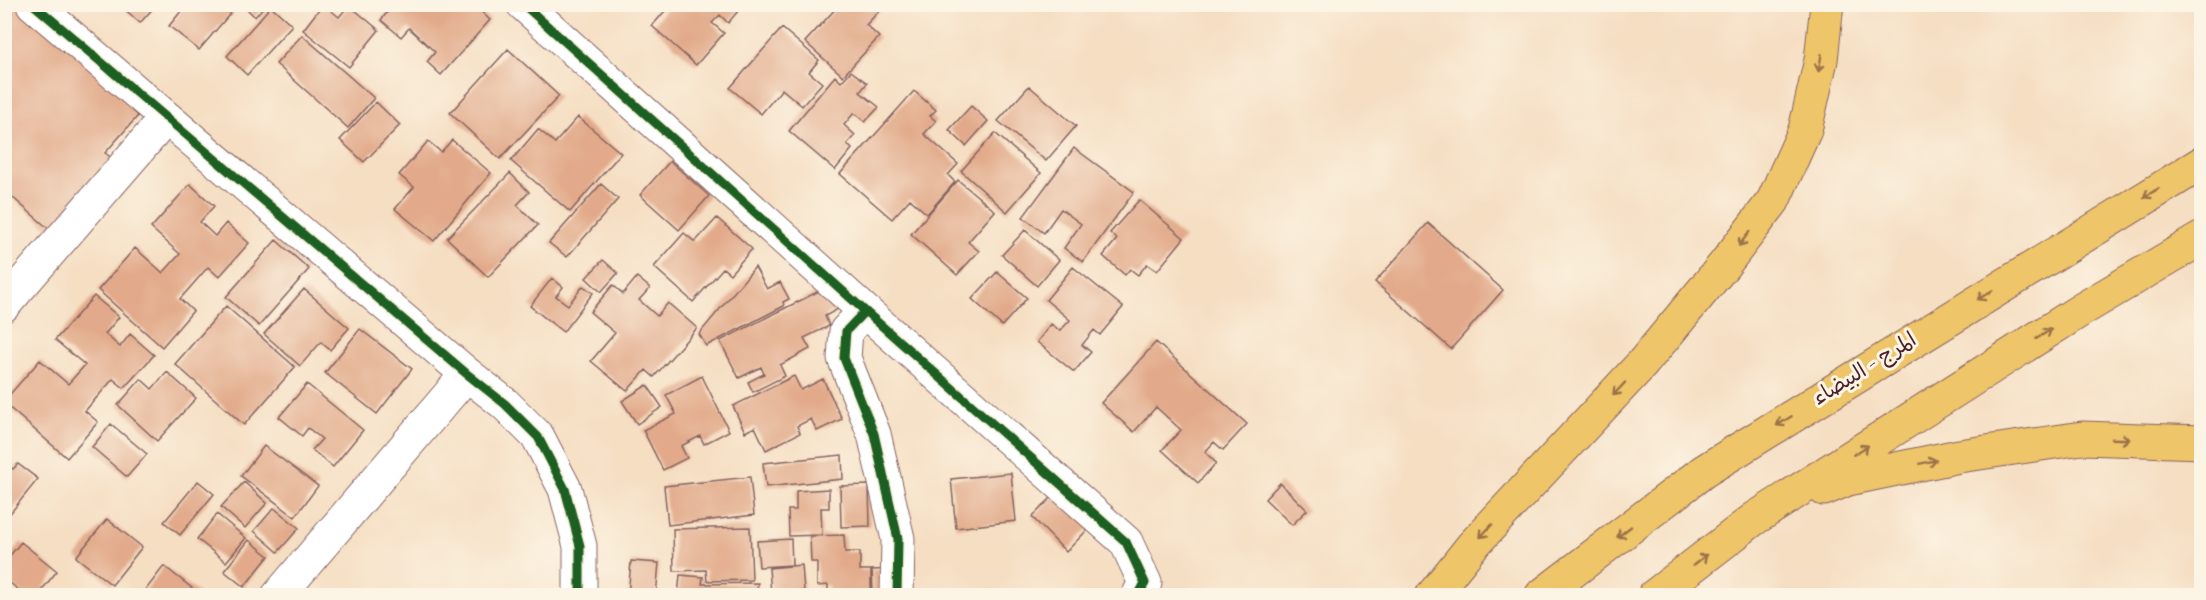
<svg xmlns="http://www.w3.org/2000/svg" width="2206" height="600" font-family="'Indie Flower','Playpen Sans Arabic',sans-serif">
<rect width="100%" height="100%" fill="#fcf5e5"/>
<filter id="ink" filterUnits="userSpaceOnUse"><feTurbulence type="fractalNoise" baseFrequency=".0167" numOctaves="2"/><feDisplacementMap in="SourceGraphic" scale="12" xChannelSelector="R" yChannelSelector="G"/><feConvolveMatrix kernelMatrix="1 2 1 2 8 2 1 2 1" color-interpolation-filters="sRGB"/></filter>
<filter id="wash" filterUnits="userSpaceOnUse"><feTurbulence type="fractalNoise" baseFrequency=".008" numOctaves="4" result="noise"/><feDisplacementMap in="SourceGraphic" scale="24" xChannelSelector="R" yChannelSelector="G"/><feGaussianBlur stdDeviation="1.35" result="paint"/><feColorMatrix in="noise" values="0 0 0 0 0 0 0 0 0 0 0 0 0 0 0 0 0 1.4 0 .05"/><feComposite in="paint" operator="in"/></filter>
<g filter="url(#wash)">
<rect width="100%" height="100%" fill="#f5dec2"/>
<g id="blocks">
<!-- building -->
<path fill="#e2aa8a" d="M119 4H157L140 23Z
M187 4H231L235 8 199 50 169 26Z
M242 4H266L255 17Z
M323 4 339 17 349 5 379 30 349 67 303 30Z
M394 4H453L458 9 462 4H473L490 20 441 75 427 62 435 52 409 28 401 37 381 20Z
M671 4H744L728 23 720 15 712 23 724 33 696 65 652 26Z
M840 4H879L882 8 866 25 879 37 843 76 805 42Z
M4 5H26L144 109 105 153 113 159 50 230 4 190Z
M271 6 292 25 247 75 227 56Z
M782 28 819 60 809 72 822 83 802 106 782 89 761 114 730 88Z
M302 35 374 98 348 128 276 64Z
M508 49 559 96 500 159 450 113Z
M851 71 867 83 860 92 879 107 865 122 854 113 844 125 855 135 847 144 852 149 835 170 789 131 835 76 841 82Z
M1029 86 1076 126 1046 161 998 121Z
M914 91 936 110 930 116 936 121 924 134 958 164 948 175 955 182 927 214 910 199 892 219 840 174Z
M376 102 400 125 364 162 340 140Z
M971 106 988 121 966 146 949 130Z
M578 117 621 153 570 212 511 161 538 129 555 143Z
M995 133 1041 173 1007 212 961 171Z
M452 140 491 173 434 241 395 209 414 187 399 175 428 141 441 152Z
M1074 148 1134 192 1083 262 1064 248 1081 224 1061 209 1044 233 1023 217Z
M670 161 709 196 679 230 640 195Z
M510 173 529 192 517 205 538 225 488 277 447 238Z
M958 180 995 211 968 242 979 251 957 275 911 234Z
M190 184 214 206 200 222 215 236 226 223 249 243 219 277 208 267 180 299 193 311 162 347 98 290 135 248 163 273 180 254 151 228Z
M601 184 618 199 567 257 549 243Z
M1139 200 1184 238 1157 271 1147 264 1138 275 1130 269 1125 275 1103 256 1117 239 1110 233Z
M717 218 752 249 730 274 723 268 693 302 654 267 684 233 695 242Z
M1428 223 1503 290 1451 349 1375 282Z
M1025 230 1059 260 1037 286 1002 255Z
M276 240 309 269 259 326 226 297Z
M603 260 618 273 601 292 586 278Z
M755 267 767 289 780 282 789 299 783 302 784 306 706 346 699 334Z
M1073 267 1123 307 1100 335 1094 330 1082 345 1091 352 1074 372 1037 342 1051 324 1060 331 1070 320 1046 300Z
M997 272 1027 298 1002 326 972 299Z
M637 277 650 288 639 300 657 316 668 303 697 328 654 377 646 370 627 391 591 361 615 333 590 312 613 285 623 294Z
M552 278 563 287 556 296 568 305 583 286 593 293 563 332 530 306Z
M829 286 840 308 825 316 829 326 804 338 810 349 780 365 785 376 753 392 748 382 764 374 761 367 739 378 720 341Z
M304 289 349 328 330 350 321 342 300 366 264 334Z
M94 296 119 317 105 334 120 347 130 334 154 355 124 388 113 379 85 411 98 422 67 458 4 403V401L40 360 68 384 85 365 55 340Z
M226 306 295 367 244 425 175 364Z
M360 329 412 369 377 414 325 373Z
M1156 342 1247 424 1223 450 1214 442 1205 452 1216 463 1198 483 1162 450 1181 430 1156 407 1134 432 1101 403Z
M167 372 196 398 157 441 118 405 141 379 152 389Z
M702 376 729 431 704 444 700 436 681 446 687 458 663 470 643 430 676 414 666 395Z
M794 376 801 390 823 379 842 419 817 431 811 419 797 426 800 433 766 450 755 427 745 432 733 406Z
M307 384 363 430 333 467 312 450 322 439 308 428 302 436 279 417Z
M647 385 662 407 637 424 622 401Z
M111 424 147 454 127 477 92 447Z
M264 446 318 486 295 517 241 476Z
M842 455 843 479 766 487 763 463Z
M4 463 13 469 18 464 38 479 4 521Z
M1011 473 1016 521 956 528 951 479Z
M750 477 754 515 668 525 664 486Z
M198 481 214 494 180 535 164 522Z
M244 482 267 503 245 528 221 507Z
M1280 483 1307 510 1292 525 1265 499Z
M869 485 870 526 841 527 840 486Z
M829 489V508H821L822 535 789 536 788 510H796V491Z
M1058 491 1092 525 1066 552 1032 517Z
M274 508 299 528 278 552 254 531Z
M217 514 246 538 226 562 197 539Z
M107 519 142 547 112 585 76 557Z
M750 527 752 580 707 581 706 570 674 571 673 529Z
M844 535 845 552H860V570H871V596H828V585L817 586V562H811L810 536Z
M791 539 792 565 759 567 757 541Z
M249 540 269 556 244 587 224 571Z
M21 542 57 571 37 596H26L4 578V563Z
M631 561 659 563 656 596H628Z
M802 565 804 591 771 594 769 568Z
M164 566 202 596H141Z
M892 569 893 596H873L872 570Z
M680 575 703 577 702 584 758 583 756 596H678Z"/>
</g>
</g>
<g filter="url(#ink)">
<use href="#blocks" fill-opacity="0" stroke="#866260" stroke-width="1.5"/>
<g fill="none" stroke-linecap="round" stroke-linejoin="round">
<defs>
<path id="minor" d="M33 4 467 374 505 404 538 437 565 489 580 546V596
M523 4 865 311 846 331 844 358 874 434 898 539 897 596
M4 305 165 119
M865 311 1126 542 1145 583 1138 596
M278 596 467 374"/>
<path id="trunk" d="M1824 489 1848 479 1959 456 2082 438 2202 442
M1432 596 1472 546 1642 364 1724 265 1773 201 1805 130 1821 60 1827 4
M1541 596 1704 471 2202 163
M1654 596 1754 519 2081 310 2202 238"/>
</defs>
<!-- minor casing -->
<use href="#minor" stroke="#866260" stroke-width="35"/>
<!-- trunk casing -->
<use href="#trunk" stroke="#866260" stroke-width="35"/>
<!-- minor -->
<use href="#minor" stroke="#fff" stroke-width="33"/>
<!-- trunk -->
<use href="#trunk" stroke="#eec569" stroke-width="33"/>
<defs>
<path id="cycleway" d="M33 4 467 374 505 404 538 437 565 489 580 546V596
M523 4 865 311 846 331 844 358 874 434 898 539 897 596
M865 311 1126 542 1145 583 1138 596"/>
</defs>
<!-- cycleway casing -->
<use href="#cycleway" stroke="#fcf5e5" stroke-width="13"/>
<!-- cycleway -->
<use href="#cycleway" stroke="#1b5e20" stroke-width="9"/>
</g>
<!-- one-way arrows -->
<defs><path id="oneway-shaft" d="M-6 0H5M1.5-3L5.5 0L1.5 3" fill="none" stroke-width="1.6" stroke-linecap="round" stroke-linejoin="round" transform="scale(1.5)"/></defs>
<g stroke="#9c724a">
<use href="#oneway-shaft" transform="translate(1820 63) rotate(100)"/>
<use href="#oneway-shaft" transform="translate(2151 193) rotate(149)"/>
<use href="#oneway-shaft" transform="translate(1744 239) rotate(127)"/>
<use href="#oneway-shaft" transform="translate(1985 295) rotate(148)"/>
<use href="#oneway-shaft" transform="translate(2044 334) rotate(-32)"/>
<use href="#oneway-shaft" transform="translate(1619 389) rotate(133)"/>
<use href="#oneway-shaft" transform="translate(1784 421) rotate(148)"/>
<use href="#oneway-shaft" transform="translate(2121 439) rotate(2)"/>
<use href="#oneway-shaft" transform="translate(1861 450) rotate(-32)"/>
<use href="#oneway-shaft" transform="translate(1928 462) rotate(-12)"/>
<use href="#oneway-shaft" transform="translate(1486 531) rotate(133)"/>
<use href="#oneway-shaft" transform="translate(1624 532) rotate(142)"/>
<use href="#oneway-shaft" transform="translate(1700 560) rotate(-38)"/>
</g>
</g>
<g text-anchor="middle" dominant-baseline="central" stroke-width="6" stroke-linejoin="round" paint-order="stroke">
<!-- street labels -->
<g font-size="21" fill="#4a1f2b" stroke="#fcf5e5">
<text transform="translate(1865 370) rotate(-32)">المرج - البيضاء</text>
</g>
</g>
<!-- margin -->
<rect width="2206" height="600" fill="none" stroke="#fcf5e5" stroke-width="24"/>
</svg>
